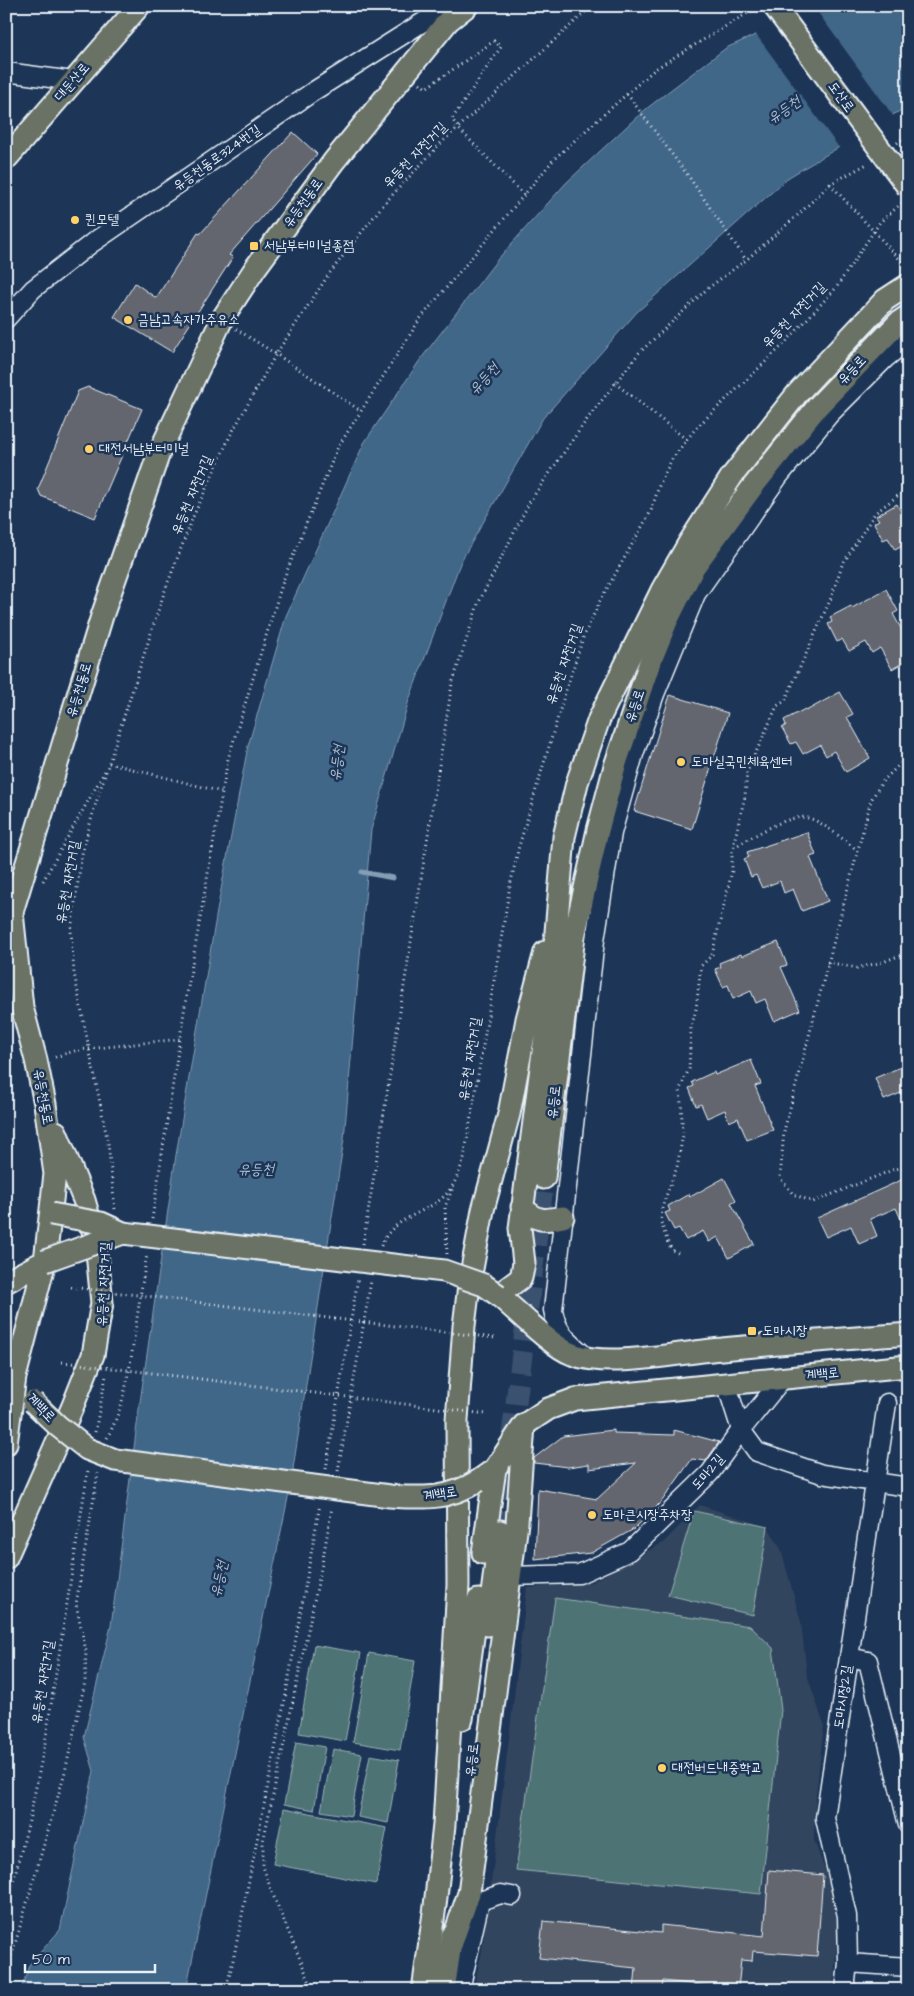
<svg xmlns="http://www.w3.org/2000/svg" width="914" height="1996" font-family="'Architects Daughter','Poor Story',sans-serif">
<rect width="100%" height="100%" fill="#1d3557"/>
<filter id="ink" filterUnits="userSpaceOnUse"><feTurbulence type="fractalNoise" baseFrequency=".02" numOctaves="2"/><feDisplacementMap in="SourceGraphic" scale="10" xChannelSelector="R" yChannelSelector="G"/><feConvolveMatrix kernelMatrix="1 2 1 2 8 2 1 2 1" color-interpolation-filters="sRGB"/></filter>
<g filter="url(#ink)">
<!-- built -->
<path fill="#32445e" d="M700 1505 768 1527 781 1549 801 1622 807 1675 824 1725 815 1804 814 1840 828 1879 838 1927 833 1990H473L482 1951 497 1837 527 1588 592 1582 664 1542Z"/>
<!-- green -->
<path fill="#4d7375" stroke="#9ab2b6" d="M694 1511 768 1527 753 1615 668 1595Z
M555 1598 750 1626 773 1648 781 1710 761 1894 516 1870Z
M314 1645 361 1653 345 1741 299 1733Z
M369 1653 415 1661 400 1750 353 1742Z
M296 1742 325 1747 314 1810 284 1804Z
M333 1749 362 1754 351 1816 321 1811Z
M370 1755 399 1760 388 1823 358 1817Z
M284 1808 387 1828 376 1884 273 1864Z"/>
<!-- water -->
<path fill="#406688" stroke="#839eb5" d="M821 6H908V106L789 177 637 312 543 418 461 561 409 700 371 830 344 1139 290 1488 186 1990H21L29 1965 60 1930 94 1771 84 1737 111 1626 139 1409 176 1155 217 911 248 746 286 616 364 443 420 360 497 260 566 183 641 113 669 91 726 48Z"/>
<!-- pier -->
<path fill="#1d3557" d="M814 7 894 117 840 149 755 33Z"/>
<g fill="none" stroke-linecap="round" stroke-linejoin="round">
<!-- stream -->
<path stroke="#839eb5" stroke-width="5" d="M362 872 393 878"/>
</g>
<!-- building -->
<path fill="#64666e" stroke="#e8f1f8" d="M293 132 317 154 229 255 233 257 172 352 114 317 135 283 156 298 198 233 200 234Z
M88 387 142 409 95 518 41 496 38 489 78 391Z
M897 504 901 512 908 508V543L895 550 888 538 883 540 874 523 879 520 876 516Z
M886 589 898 611 893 614 908 641V660L892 669 880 648 872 653 866 642 849 651 842 639 837 642 828 624 832 622 830 617 851 606 852 608Z
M840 692 853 714 847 717 870 758 846 772 834 751 826 756 820 745 803 754 796 742 791 744 782 728 786 725 784 720 805 709 806 711Z
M670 695 728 713 692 829 634 811Z
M807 832 816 855 810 857 828 901 802 911 793 889 784 893 780 881 762 888 756 875 751 877 744 859 749 857 747 852Z
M778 942 787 965 781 967 800 1010 774 1021 765 999 756 1003 751 991 733 999 728 985 723 987 715 969 721 967 719 963 741 954 742 956Z
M751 1060 761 1084 755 1086 773 1130 747 1140 738 1118 729 1122 725 1110 707 1118 701 1104 696 1106 689 1088 694 1086 692 1082 714 1072 715 1075Z
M908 1064V1090L884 1100 875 1078Z
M908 1177V1235L896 1208 870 1219 877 1236 859 1244 851 1226 826 1237 817 1218Z
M724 1178 736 1200 731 1203 754 1244 729 1258 718 1237 709 1242 703 1231 686 1240 679 1228 674 1230 665 1213 670 1211 668 1206 689 1194 690 1197Z
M614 1430V1433L674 1435V1430L719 1442 706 1461 692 1459 662 1501 634 1529 591 1553 535 1559 538 1489 597 1499 636 1463 589 1469V1464L568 1467 534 1463V1458L563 1436Z
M769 1870 823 1875 817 1956 753 1951 752 1961 741 1960 738 1989 663 1981 662 1990H634L636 1968 539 1958 543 1921 661 1933V1925L764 1936Z"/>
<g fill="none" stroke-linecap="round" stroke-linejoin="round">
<!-- major-tunnel -->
<path stroke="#3b516f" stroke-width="21" stroke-dasharray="21 11" stroke-linecap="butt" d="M500 1531 544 1178"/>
<defs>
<path id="minor" d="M6 72 73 81
M6 319 33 289 92 243 314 91 439 12
M583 1354C566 1339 557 1332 553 1310L595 940 612 833 634 754 655 694 696 594 779 476 829 415 886 358 908 340
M726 1383 741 1430 757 1452 822 1474 908 1487
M510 1576 579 1574 630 1551 710 1473 741 1430 783 1378
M849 1657 868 1661 908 1825
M848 1963 908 1967
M460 1990 480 1901 501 1894 512 1896
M845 1990 848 1963 847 1916 825 1818 887 1403"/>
<path id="major" d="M6 159 139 6
M908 285 885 300 797 394 732 476 689 543 662 590 599 719 577 783 564 837 551 991 520 1228 524 1263 521 1278 498 1295C516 1310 552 1347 572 1354 610 1369 681 1352 722 1349 784 1343 846 1339 908 1334
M544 1178 574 937 598 830 615 766 649 665 667 621 694 567 751 489 818 406 899 322 908 316
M522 1207C538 1222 542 1221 563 1217
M6 1282 45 1261
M6 1444 15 1377 45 1261 55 1174 45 1104 36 1060 22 1007 12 912 102 616 159 453 222 319 256 267 334 161 448 21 467 6
M478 1481 495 1469 524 1425 548 1409 575 1399 908 1366
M483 1553 495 1469
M6 1558 72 1408 93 1355 102 1303 96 1242 84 1200 56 1132
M488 1625 500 1531
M462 1719 478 1600
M450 1948 469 1893 517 1523 524 1425
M423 1990 435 1906 444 1825 458 1585 457 1420 464 1326 469 1285 483 1210 509 1114 527 1019 545 952
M444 1990 452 1936"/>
</defs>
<!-- minor casing -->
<use href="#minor" stroke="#e8f1f8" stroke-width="21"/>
<!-- major casing -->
<use href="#major" stroke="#e8f1f8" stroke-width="25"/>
<!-- path -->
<path stroke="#e8f1f8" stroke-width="3" stroke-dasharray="1 4" stroke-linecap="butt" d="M420 83 426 88 494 41 501 47 452 119 458 128 524 195
M627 94 689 177 746 260
M897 143 908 135
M830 184 905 265
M236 329 276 354 361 411
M615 383 687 440
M908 760 906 758 882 782 871 800 784 1131 780 1178 793 1194 813 1202 895 1169 908 1167
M109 763 222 792
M734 847C752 838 788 813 808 818 822 821 845 841 857 850
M43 881 105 771
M827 962 857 968 883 962 908 952
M55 1057 78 1050 180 1039
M115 1209 108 1143 74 973 71 930 82 854 94 809 164 593 193 517 230 436 276 354 329 274 383 205 440 144 592 6
M152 1219 186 999 228 759 284 578 338 447 420 319 555 158 655 69 756 8
M363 1244 452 684 478 604 530 501 588 418 639 353 707 289 746 260 799 214 830 184 867 164
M381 1246C391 1219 421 1215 441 1199 454 1189 459 1172 464 1158L510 886 519 846 566 690 583 638 600 601 651 511 659 486 672 459 696 428 782 346 836 288 880 222 902 203
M678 1253 672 1250 668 1243 661 1222 662 1207 677 1167 683 1135 680 1089 689 1069 691 1028 696 1009 701 966 712 955 732 871V851L745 796 747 772 777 706 785 701 831 598 842 565 875 513 908 488
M447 1254 445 1207 453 1187
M95 1432 106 1376
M107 1438C124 1408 129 1373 134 1339 138 1311 142 1283 147 1255
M326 1469 358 1278
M338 1471 371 1281
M6 1909 29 1821 45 1743 88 1470
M6 1975 65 1772 85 1682 86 1651 76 1604 98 1473
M226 1990 234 1956 285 1699 320 1504
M313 1990 271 1890 263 1866V1842L322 1564 332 1507"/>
<!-- minor -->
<use href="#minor" stroke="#1d3557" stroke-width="18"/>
<!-- major -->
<use href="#major" stroke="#6a7266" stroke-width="21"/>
<defs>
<path id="major-bridge" d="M774 6 908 187
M51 1214 101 1223 123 1233
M45 1261 123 1233 444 1271 484 1285 498 1295
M33 1402 58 1426 87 1449 115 1460 390 1496C424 1498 447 1500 478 1481"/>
</defs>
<!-- major-bridge casing -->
<use href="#major-bridge" stroke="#e8f1f8" stroke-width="25" stroke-linecap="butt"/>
<!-- path-bridge -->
<path stroke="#e8f1f8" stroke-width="3" stroke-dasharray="1 4" stroke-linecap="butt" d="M71 1287 495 1338
M62 1362 486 1414"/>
<!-- major-bridge -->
<use href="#major-bridge" stroke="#6a7266" stroke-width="21"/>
</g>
</g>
<!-- markers -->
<g fill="#ffd166" stroke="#1d3557" stroke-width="2">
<circle cx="75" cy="220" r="5"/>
<rect x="249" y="241" width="10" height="10" rx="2.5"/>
<circle cx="128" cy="320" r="5"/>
<circle cx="89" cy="449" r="5"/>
<circle cx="681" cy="762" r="5"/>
<rect x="747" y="1326" width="10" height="10" rx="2.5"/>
<circle cx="592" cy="1515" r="5"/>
<circle cx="662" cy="1768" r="5"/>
</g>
<g text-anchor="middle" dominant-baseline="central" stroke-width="5" stroke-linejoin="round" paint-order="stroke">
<!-- street labels -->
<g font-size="14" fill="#e8f1f8" stroke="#1d3557">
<text transform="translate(72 82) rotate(-49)">대둔산로</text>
<text transform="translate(841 97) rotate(54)">도산로</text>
<text transform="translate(415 155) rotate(-46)">유등천 자전거길</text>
<text transform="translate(217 158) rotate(-35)">유등천동로324번길</text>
<text transform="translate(303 203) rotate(-54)">유등천동로</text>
<text transform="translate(794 315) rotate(-46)">유등천 자전거길</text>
<text transform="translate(852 370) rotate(-46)">유등로</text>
<text transform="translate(192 495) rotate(-67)">유등천 자전거길</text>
<text transform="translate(564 664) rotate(-71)">유등천 자전거길</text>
<text transform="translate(79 690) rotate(-73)">유등천동로</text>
<text transform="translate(635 706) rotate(-71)">유등로</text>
<text transform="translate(68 882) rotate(-80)">유등천 자전거길</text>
<text transform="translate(470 1059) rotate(-81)">유등천 자전거길</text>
<text transform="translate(43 1097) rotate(80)">유등천동로</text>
<text transform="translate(554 1102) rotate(-83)">유등로</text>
<text transform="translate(104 1284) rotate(-87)">유등천 자전거길</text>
<text transform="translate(822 1374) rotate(-5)">계백로</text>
<text transform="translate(41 1408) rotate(47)">계백로</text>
<text transform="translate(708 1472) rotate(-49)">도마2길</text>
<text transform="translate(440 1494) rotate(-9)">계백로</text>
<text transform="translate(43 1682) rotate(-81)">유등천 자전거길</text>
<text transform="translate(843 1697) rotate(-82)">도마시장2길</text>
<text transform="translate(472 1760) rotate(-83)">유등로</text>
</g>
<!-- poi labels -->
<g font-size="14" fill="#e8f1f8" stroke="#1d3557" text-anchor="start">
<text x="85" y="220">퀸모텔</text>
<text x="264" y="246">서남부터미널종점</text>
<text x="138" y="320">금남고속자가주유소</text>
<text x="99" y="449">대전서남부터미널</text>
<text x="691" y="762">도마실국민체육센터</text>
<text x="762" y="1331">도마시장</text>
<text x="602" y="1515">도마큰시장주차장</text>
<text x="672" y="1768">대전버드내중학교</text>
</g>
<!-- water labels -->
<g font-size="15" font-style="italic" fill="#adc0d1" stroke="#1d3557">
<text transform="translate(784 110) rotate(-35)">유등천</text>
<text transform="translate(484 379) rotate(-48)">유등천</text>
<text transform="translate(337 763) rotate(-83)">유등천</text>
<text x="256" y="1169">유등천</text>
<text transform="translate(219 1579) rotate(-78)">유등천</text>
</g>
</g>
<!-- margin -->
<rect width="914" height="1996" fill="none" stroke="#1d3557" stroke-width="25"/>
<rect x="12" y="12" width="889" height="1971" fill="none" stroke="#e8f1f8" stroke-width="2" filter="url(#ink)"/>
<!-- scale -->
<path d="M25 1964v8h130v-8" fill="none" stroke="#e8f1f8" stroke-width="2.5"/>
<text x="32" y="1964" font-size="15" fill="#e8f1f8" stroke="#1d3557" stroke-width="4" paint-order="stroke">50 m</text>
</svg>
